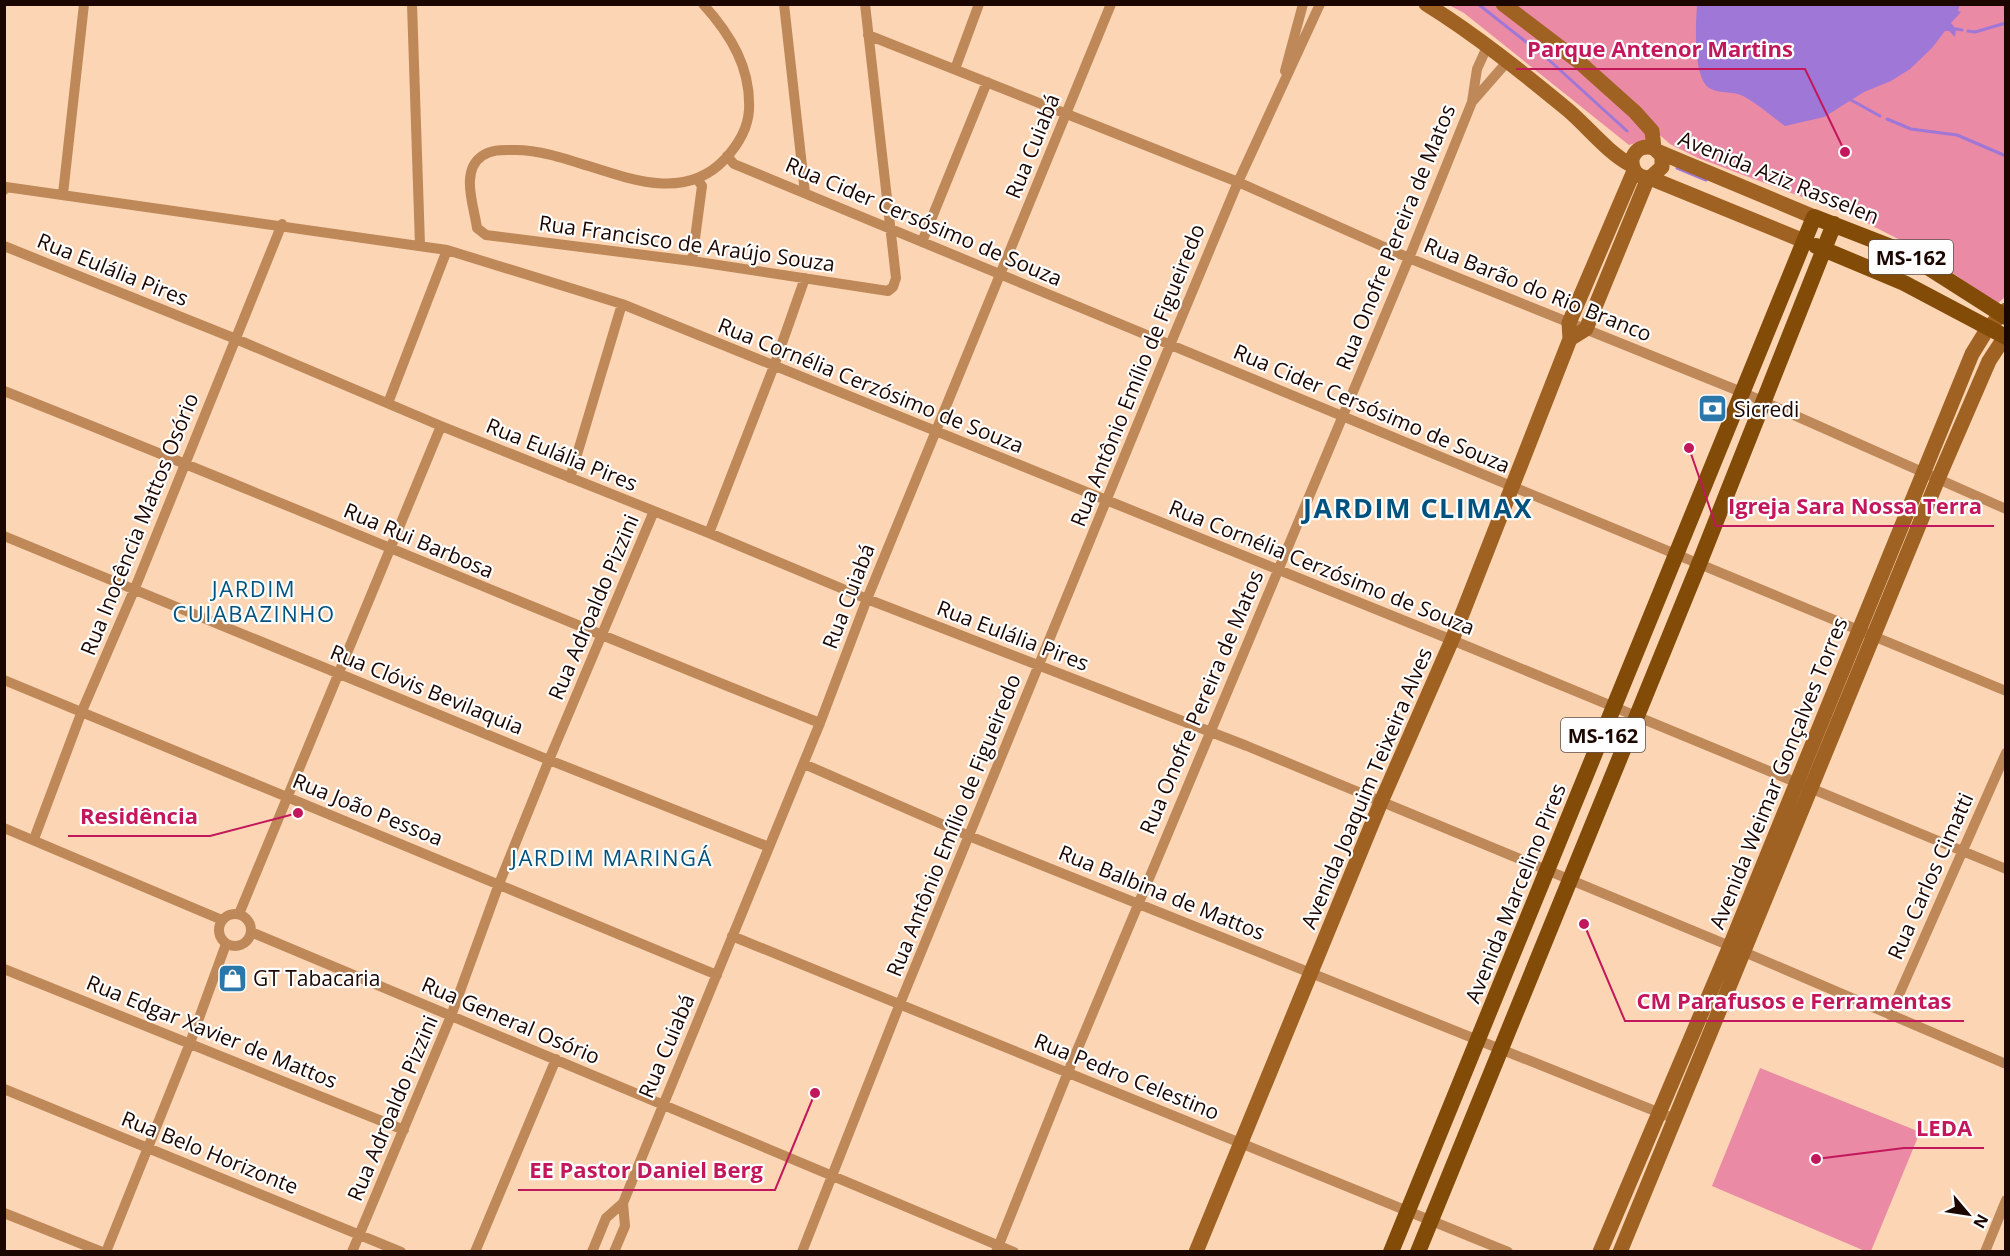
<svg xmlns="http://www.w3.org/2000/svg" width="2010" height="1256" font-family="'Open Sans',sans-serif">
<rect width="100%" height="100%" fill="#fbd5b4"/>
<!-- green -->
<path fill="#ea8aa5" d="M1449 5H2005V297L1998 303 1910 245 1855 217 1698 158 1670 144 1654 130 1649 139 1629 145 1464 13Z
M1760 1068 1920 1132 1871 1251H1865L1712 1186Z"/>
<!-- water -->
<path fill="#9f77d7" d="M1697 5 1960 4 1958 11 1961 12 1951 23 1956 29 1955 37 1949 31H1945L1932 48 1910 69 1891 81 1864 92 1824 117 1785 126C1771 116 1758 104 1743 96 1734 91 1721 94 1711 89 1692 80 1696 24 1697 5Z"/>
<g fill="none" stroke-linecap="round" stroke-linejoin="round">
<!-- stream -->
<path stroke="#9f77d7" stroke-width="3" d="M1478 4 1549 60 1627 131
M1956 29 1962 30
M1968 31 1975 32 2006 23
M1851 100 1880 116
M1887 119 1911 129 1957 135 2006 156
M1677 168 1706 180"/>
<!-- street -->
<path stroke="#be8858" stroke-width="10" d="M412 4 420 245
M703 4C731 35 751 68 749 110 748 128 737 146 725 159 668 220 581 148 513 150 503 150 492 149 482 156 460 171 474 206 477 228L486 235 692 261 888 291 893 287 896 278 865 4
M784 4 805 193
M868 35 1238 182 1409 258 1744 393 2006 509
M955 69 979 4
M1285 71 1303 4
M1472 102 1507 62
M727 156 734 164 2006 691
M4 190 6 187 447 250 622 304 1452 640 2006 869
M63 194 84 4
M922 242 987 82
M4 246 236 339 441 426 709 533 867 599 1247 746 1730 946 2006 1064
M692 261 702 186 697 179
M4 391C277 499 547 615 820 723
M388 403 447 250
M570 478 622 304
M709 533 774 366 805 278
M4 536 549 760 769 847
M4 680 717 975
M804 764 969 836 1675 1119
M4 828 222 920
M34 839 82 711 135 588 282 224
M219 930a16 16 0 1 1 32 0a16 16 0 1 1-32 0Z
M239 914 441 426
M251 932 1014 1252
M732 936 1508 1252
M4 969 404 1130
M1890 1015 2006 753
M4 1089 401 1252
M4 1213 102 1252
M106 1252 190 1043 226 944
M352 1252 451 1016 499 884 549 760 654 511
M475 1252 556 1059
M592 1252 606 1218 623 1203 820 723 867 599 1111 4
M614 1252 625 1226 623 1203
M802 1252 899 1006 1170 345 1238 182 1320 4
M996 1252 1068 1072 1409 258 1472 102 1477 69 1487 47
M1985 1252 2006 1200"/>
<!-- secondary -->
<path stroke="#a06222" stroke-width="15" d="M1426 4C1476 35 1523 73 1568 110 1589 128 1607 152 1631 165
M1503 4 1578 61 1635 112 1652 131 1654 148
M1659 152 1814 217
M1650 178 1662 167V156L1654 148C1644 145 1636 148 1632 159 1631 171 1638 178 1650 178L1804 241
M1570 339 1586 329 1648 178
M1196 1252 1381 802 1452 640 1570 339 1569 323 1634 171
M1600 1252 1730 946 1972 354 1988 328 2006 310
M1620 1252 1938 479 1989 361 2006 335"/>
<!-- primary -->
<path stroke="#824b08" stroke-width="16" d="M1816 246 1904 283 2006 337
M1391 1252 1814 217 1904 252 2006 317
M1418 1252 1699 564 1834 224"/>
</g>
<!-- icons -->
<defs>
<symbol id="bank-square" viewBox="-11 -11 22 22"><rect x="-9" y="-9" width="18" height="18" rx="4" fill="#2b77aa" stroke="#fefefe"/><path d="M-6-4H6V4H-6ZM0-2.3a2.3 2.3 0 1 0 0 4.6a2.3 2.3 0 1 0 0-4.6Z" fill="#fff"/></symbol>
<symbol id="shop-square" viewBox="-11 -11 22 22"><rect x="-9" y="-9" width="18" height="18" rx="4" fill="#2b77aa" stroke="#fefefe"/><path d="M-5-2.5h2.3a2.7 3.5 0 0 1 5.4 0H5L5.5 6h-11ZM-1.5-2.5h3a1.5 2.3 0 0 0-3 0Z" fill="#fff"/></symbol>
</defs>
<g fill-rule="evenodd">
<use href="#bank-square" x="1696" y="392" width="33" height="33"/>
<use href="#shop-square" x="216" y="962" width="33" height="33"/>
</g>
<g text-anchor="middle" dominant-baseline="central" stroke-width="4.5" stroke-linejoin="round" paint-order="stroke">
<!-- shield labels -->
<g fill="#fefefe" stroke="#60504c" stroke-width="1.5">
<rect x="1869" y="240" width="84" height="34" rx="4.5"/>
<rect x="1561" y="718" width="84" height="34" rx="4.5"/>
</g>
<g font-size="20" font-weight="bold" fill="#1c0600">
<text x="1911" y="257">MS-162</text>
<text x="1603" y="735">MS-162</text>
</g>
<!-- street labels -->
<g font-size="21" fill="#1c0600" stroke="#fefefe">
<text transform="translate(1032 146) rotate(-68)">Rua Cuiabá</text>
<text transform="translate(1779 177) rotate(22)">Avenida Aziz Rasselen</text>
<text transform="translate(924 221) rotate(23)">Rua Cider Cersósimo de Souza</text>
<text transform="translate(1395 237) rotate(-68)">Rua Onofre Pereira de Matos</text>
<text transform="translate(687 243) rotate(8)">Rua Francisco de Araújo Souza</text>
<text transform="translate(113 269) rotate(22)">Rua Eulália Pires</text>
<text transform="translate(1538 289) rotate(22)">Rua Barão do Rio Branco</text>
<text transform="translate(1137 375) rotate(-68)">Rua Antônio Emílio de Figueiredo</text>
<text transform="translate(871 385) rotate(22)">Rua Cornélia Cerzósimo de Souza</text>
<text transform="translate(1372 408) rotate(23)">Rua Cider Cersósimo de Souza</text>
<text transform="translate(562 454) rotate(22)">Rua Eulália Pires</text>
<text transform="translate(139 524) rotate(-68)">Rua Inocência Mattos Osório</text>
<text transform="translate(419 540) rotate(23)">Rua Rui Barbosa</text>
<text transform="translate(1322 567) rotate(22)">Rua Cornélia Cerzósimo de Souza</text>
<text transform="translate(848 596) rotate(-69)">Rua Cuiabá</text>
<text transform="translate(593 607) rotate(-67)">Rua Adroaldo Pizzini</text>
<text transform="translate(1013 635) rotate(21)">Rua Eulália Pires</text>
<text transform="translate(427 689) rotate(22)">Rua Clóvis Bevilaquia</text>
<text transform="translate(1201 702) rotate(-67)">Rua Onofre Pereira de Matos</text>
<text transform="translate(1778 773) rotate(-68)">Avenida Weimar Gonçalves Torres</text>
<text transform="translate(1366 788) rotate(-67)">Avenida Joaquim Teixeira Alves</text>
<text transform="translate(368 809) rotate(22)">Rua João Pessoa</text>
<text transform="translate(953 825) rotate(-68)">Rua Antônio Emílio de Figueiredo</text>
<text transform="translate(1930 876) rotate(-66)">Rua Carlos Cimatti</text>
<text transform="translate(1162 892) rotate(22)">Rua Balbina de Mattos</text>
<text transform="translate(1515 893) rotate(-68)">Avenida Marcelino Pires</text>
<text transform="translate(511 1020) rotate(23)">Rua General Osório</text>
<text transform="translate(212 1031) rotate(22)">Rua Edgar Xavier de Mattos</text>
<text transform="translate(666 1046) rotate(-67)">Rua Cuiabá</text>
<text transform="translate(1127 1076) rotate(22)">Rua Pedro Celestino</text>
<text transform="translate(392 1108) rotate(-67)">Rua Adroaldo Pizzini</text>
<text transform="translate(210 1152) rotate(22)">Rua Belo Horizonte</text>
</g>
<!-- poi labels -->
<g font-size="21" fill="#1c0600" stroke="#fefefe" text-anchor="start">
<text x="1734" y="409">Sicredi</text>
<text x="253" y="978">GT Tabacaria</text>
</g>
<!-- neighbourhood labels -->
<g font-size="22" letter-spacing="1.5" fill="#01527f" stroke="#fefefe">
<text x="254" y="588">JARDIM<tspan x="254" dy="25">CUIABAZINHO</tspan></text>
<text x="612" y="857">JARDIM MARINGÁ</text>
</g>
<!-- district labels -->
<g font-size="27" font-weight="bold" letter-spacing="1.5" fill="#01527f" stroke="#fefefe">
<text x="1418" y="507">JARDIM CLIMAX</text>
</g>
</g>
<!-- callouts -->
<path fill="none" stroke="#c2185b" stroke-width="2" d="M1845 152L1805 69H1516M1689 448L1716 526H1994M298 813L210 836H68M1584 924L1625 1021H1964M1816 1159L1904 1148H1984M815 1093L775 1190H518"/>
<g fill="#c2185b" stroke="#fefefe" stroke-width="2">
<circle cx="1845" cy="152" r="6"/>
<circle cx="1689" cy="448" r="6"/>
<circle cx="298" cy="813" r="6"/>
<circle cx="1584" cy="924" r="6"/>
<circle cx="1816" cy="1159" r="6"/>
<circle cx="815" cy="1093" r="6"/>
</g>
<g font-size="22" text-anchor="middle" font-weight="bold" fill="#c2185b" stroke="#fefefe" stroke-width="4.5" stroke-linejoin="round" paint-order="stroke">
<text x="1660" y="57">Parque Antenor Martins</text>
<text x="1855" y="514">Igreja Sara Nossa Terra</text>
<text x="139" y="824">Residência</text>
<text x="1794" y="1009">CM Parafusos e Ferramentas</text>
<text x="1944" y="1136">LEDA</text>
<text x="646" y="1178">EE Pastor Daniel Berg</text>
</g>
<!-- border -->
<rect width="2010" height="1256" fill="none" stroke="#1c0600" stroke-width="12"/>
<!-- north arrow -->
<g transform="translate(1968 1214) rotate(119)" stroke="#fefefe" stroke-width="4.5" paint-order="stroke">
<path d="M0-4.5L10 22L0 15L-10 22Z" fill="#1c0600"/>
<text y="-9" font-size="16" font-weight="bold" text-anchor="middle" fill="#1c0600">N</text>
</g>
</svg>
